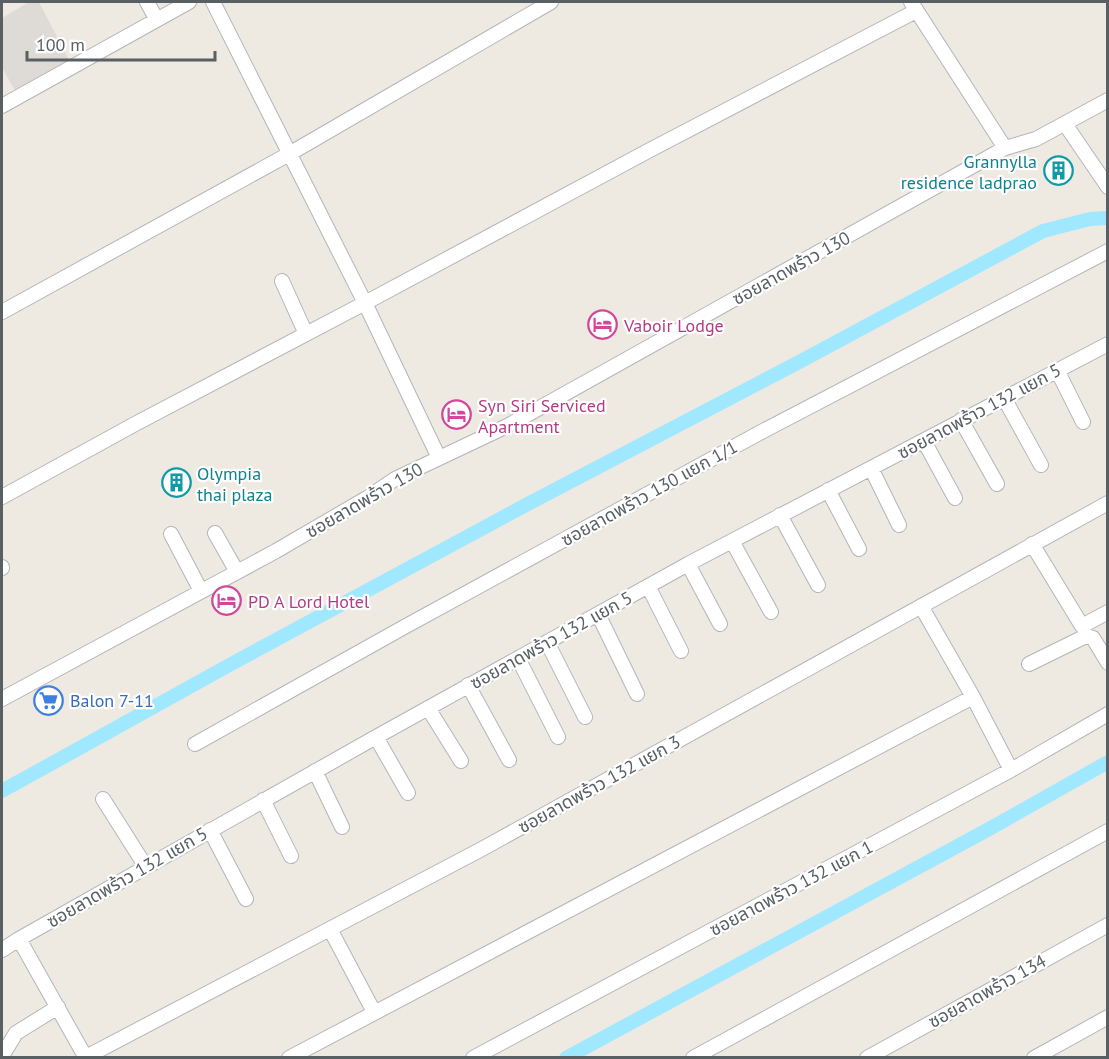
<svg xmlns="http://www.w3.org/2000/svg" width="1109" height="1059" font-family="'PT Sans','Noto Sans Thai',sans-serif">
<rect width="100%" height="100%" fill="#eee9e1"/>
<!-- industrial -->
<path fill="#dedbd6" d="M29 2H39L69 60 15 91 2 67V18Z"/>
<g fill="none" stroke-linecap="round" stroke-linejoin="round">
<!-- canal -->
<path stroke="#a0e8ff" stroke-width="14" d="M2 791 233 663 524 506 801 361 1043 231 1090 219 1108 218
M566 1058 989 829 1108 762"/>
<defs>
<path id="minor" d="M147 2 157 20
M213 2 365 303 439 458
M911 2 1005 148
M2 106 189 2
M1065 124 1108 187
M282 281 306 334
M2 312 289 154 551 2
M1057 370 1083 422
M1004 398 1041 465
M961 420 997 484
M924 441 955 498
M871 468 899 525
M828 490 859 549
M2 497 135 424 365 303 648 151 916 11
M780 515 818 585
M215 533 237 572
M171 534 201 591
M732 541 771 612
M1032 544 1082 626 1108 612
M688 564 720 624
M2 567V568
M648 586 681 651
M921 606 973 697 1011 770
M598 614 637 694
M547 642 585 717
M518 658 558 737
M1029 664 1086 636 1093 638 1108 663
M468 685 509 760
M2 699 276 551 367 498 395 479 509 425 1005 148 1036 139 1108 100
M428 708 461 761
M376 737 408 793
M195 744 406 626 763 431 1108 251
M315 771 342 827
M103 799 146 867
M263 800 291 856
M210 830 246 899
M330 929 374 1012
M19 939 86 1058
M2 950 19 939 376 737 688 564 1108 344
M2 1056 16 1033 58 1007
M86 1057 480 850 1108 503
M289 1058 973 697
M473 1058 1011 770 1108 714
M693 1058 1108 831
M867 1058 1108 925
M1034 1058 1108 1017"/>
</defs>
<!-- minor casing -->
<use href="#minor" stroke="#b2b6ba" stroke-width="16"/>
<!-- minor -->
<use href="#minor" stroke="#fff" stroke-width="14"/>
</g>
<!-- icons -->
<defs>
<symbol id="building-ring" viewBox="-11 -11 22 22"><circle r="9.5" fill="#fff" stroke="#0f9aa8" stroke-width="1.5"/><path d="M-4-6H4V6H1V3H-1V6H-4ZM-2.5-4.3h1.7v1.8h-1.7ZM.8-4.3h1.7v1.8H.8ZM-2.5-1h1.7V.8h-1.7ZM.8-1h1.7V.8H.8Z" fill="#0f9aa8"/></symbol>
<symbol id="hotel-ring" viewBox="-11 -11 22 22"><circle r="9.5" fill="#fff" stroke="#d1479c" stroke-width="1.5"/><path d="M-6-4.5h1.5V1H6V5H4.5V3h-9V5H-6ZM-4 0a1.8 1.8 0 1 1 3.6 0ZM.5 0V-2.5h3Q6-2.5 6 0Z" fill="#d1479c"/></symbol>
<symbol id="supermarket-ring" viewBox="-11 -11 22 22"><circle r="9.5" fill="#fff" stroke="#3f7fe0" stroke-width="1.5"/><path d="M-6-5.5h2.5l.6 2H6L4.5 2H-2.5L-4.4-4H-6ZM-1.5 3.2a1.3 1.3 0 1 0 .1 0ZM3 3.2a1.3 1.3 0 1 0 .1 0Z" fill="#3f7fe0"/></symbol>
</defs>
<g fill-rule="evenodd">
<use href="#building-ring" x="1042" y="154" width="33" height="33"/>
<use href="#hotel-ring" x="586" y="308" width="33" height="33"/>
<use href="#hotel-ring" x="440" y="398" width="33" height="33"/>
<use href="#building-ring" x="160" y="466" width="33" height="33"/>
<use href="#hotel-ring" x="210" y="584" width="33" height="33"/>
<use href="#supermarket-ring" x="32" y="684" width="33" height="33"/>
</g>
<g text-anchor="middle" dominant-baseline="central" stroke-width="4.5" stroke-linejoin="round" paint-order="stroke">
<!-- culture labels -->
<g font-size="18" fill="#0d838f" stroke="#fff" text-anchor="end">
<text x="1037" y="161">Grannylla<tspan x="1037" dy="21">residence ladprao</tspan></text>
<text x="197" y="473" text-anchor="start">Olympia<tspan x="197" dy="21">thai plaza</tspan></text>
</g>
<!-- street labels -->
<g font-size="18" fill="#596064" stroke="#fff">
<text transform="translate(791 268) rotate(-29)">ซอยลาดพร้าว 130</text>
<text transform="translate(979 411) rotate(-28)">ซอยลาดพร้าว 132 แยก 5</text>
<text transform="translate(649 493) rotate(-29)">ซอยลาดพร้าว 130 แยก 1/1</text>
<text transform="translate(364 500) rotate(-30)">ซอยลาดพร้าว 130</text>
<text transform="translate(551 640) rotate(-29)">ซอยลาดพร้าว 132 แยก 5</text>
<text transform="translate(599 784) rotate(-29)">ซอยลาดพร้าว 132 แยก 3</text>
<text transform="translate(127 877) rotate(-30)">ซอยลาดพร้าว 132 แยก 5</text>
<text transform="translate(791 888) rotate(-28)">ซอยลาดพร้าว 132 แยก 1</text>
<text transform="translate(987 991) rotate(-29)">ซอยลาดพร้าว 134</text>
</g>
<!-- hotel labels -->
<g font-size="18" fill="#b23c85" stroke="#fff" text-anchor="start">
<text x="624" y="325">Vaboir Lodge</text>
<text x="478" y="405">Syn Siri Serviced<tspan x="478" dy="21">Apartment</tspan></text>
<text x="248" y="601">PD A Lord Hotel</text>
</g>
<!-- shop labels -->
<g font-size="18" fill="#366cbe" stroke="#fff" text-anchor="start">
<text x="70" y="700">Balon 7-11</text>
</g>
</g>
<!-- border -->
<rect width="1109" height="1059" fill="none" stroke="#596064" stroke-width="6"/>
<!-- scale -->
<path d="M27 51v9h188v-9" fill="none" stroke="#596064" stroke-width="3"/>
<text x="36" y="51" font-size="18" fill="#596064" stroke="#ffffff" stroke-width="4.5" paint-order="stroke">100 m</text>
</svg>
